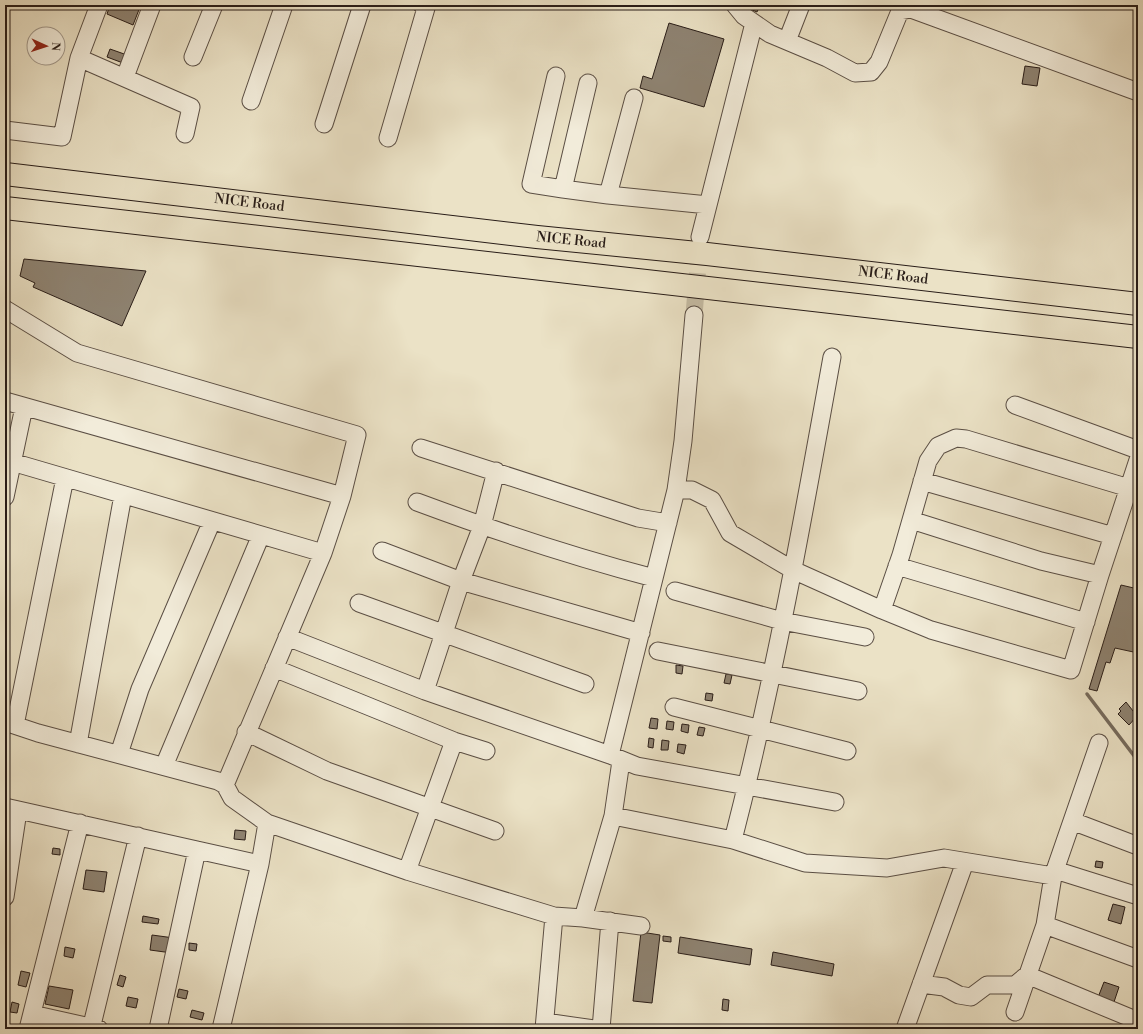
<svg xmlns="http://www.w3.org/2000/svg" width="1143" height="1034" font-family="'Libre Bodoni',serif">
<rect width="100%" height="100%" fill="#ebe2c6"/>
<filter id="stains"><feTurbulence type="fractalNoise" baseFrequency=".005" numOctaves="4"/><feColorMatrix values="0 0 0 0 .2 0 0 0 0 .09 0 0 0 0 .02 0 0 0 .5 -.17"/></filter>
<radialGradient id="worn" r=".72"><stop offset=".6" stop-color="#630" stop-opacity="0"/><stop offset="1" stop-color="#630" stop-opacity=".3"/></radialGradient>
<g fill="none" stroke-linecap="round" stroke-linejoin="round">
<!-- stream -->
<path stroke="#766b5d" stroke-width="3.5" d="M1087 694 1138 761"/>
</g>
<!-- building -->
<path fill="#8e8372" stroke="#291d18" d="M110 5H136L140 7 133 25 107 14Z
M740 5H760L757 12Z
M669 23 724 39 704 107 640 88 643 76 652 79Z
M110 49 127 55 123 63 107 57Z
M1025 66 1040 68 1037 86 1022 84Z
M24 259 146 271 122 326 33 287 35 283 20 276Z
M1121 585 1138 589V653L1115 648 1110 663 1106 662 1097 691 1089 689Z
M676 665 683 666 682 674 676 673Z
M726 674 732 675 730 684 724 683Z
M706 693 713 694 712 701 705 700Z
M1126 702 1137 716 1129 725 1118 714 1121 711 1119 709Z
M651 718 658 719 657 729 649 728Z
M667 721 674 722 673 730 666 729Z
M682 724 689 725 688 733 681 731Z
M699 727 705 728 703 736 697 735Z
M649 738 654 739 653 748 648 747Z
M662 740 669 741 668 750H661Z
M678 744 686 745 684 754 677 752Z
M235 830 246 831 245 840 234 839Z
M53 848 60 849V855L52 854Z
M1096 861 1103 862 1102 868 1095 867Z
M86 870 107 872 104 892 83 889Z
M1113 904 1125 907 1121 924 1108 920Z
M143 916 159 919 158 924 142 922Z
M641 932 660 935 652 1003 633 1001Z
M152 935 174 938 172 953 150 950Z
M663 936 671 937V942L663 941Z
M680 937 752 949 750 965 678 953Z
M189 943 197 944 196 951 189 950Z
M65 947 75 949 73 958 64 956Z
M773 952 834 964 832 976 771 965Z
M21 971 30 973 26 987 18 985Z
M120 975 126 977 123 987 117 985Z
M1104 982 1119 987 1113 1005 1097 1000Z
M49 986 73 990 69 1009 45 1004Z
M179 989 188 991 186 999 177 997Z
M128 997 138 999 136 1008 126 1006Z
M723 999 729 1000 728 1011 722 1010Z
M12 1002 19 1004 17 1013 10 1012Z
M192 1010 204 1013 202 1020 190 1017Z"/>
<g fill="none" stroke-linecap="round" stroke-linejoin="round">
<!-- minor-tunnel -->
<path stroke="#c4bba3" stroke-width="17" stroke-dasharray="17 8" stroke-linecap="butt" d="M694 315 700 241"/>
<defs>
<path id="minor" d="M735 5 744 16 770 34 827 58 855 73 871 72 879 62 900 11 911 9 1138 92
M787 41 801 5
M193 57 214 5
M79 58 191 107 185 134
M556 76 531 184 563 189 588 83
M125 77 152 5
M251 101 284 5
M324 124 362 5
M5 130 62 137 79 58 99 5
M388 138 426 8 422 5
M563 189 608 195 634 98
M608 195 708 205
M700 237 754 23
M5 309 77 353 357 435 342 496 323 553 225 785 218 781 38 733 5 722
M5 401 342 496
M1015 405 1138 450
M421 448 638 518 668 523
M12 462 323 553
M922 481 1113 536
M676 490H692L712 500 730 533 793 570 882 610 931 630 1071 670 1100 575 1138 460
M5 497 24 407
M417 502C495 531 574 557 654 578
M911 520 1041 561 1100 575
M382 551 461 581 641 633
M897 566 1086 622
M675 591 782 621 865 637
M359 603 585 684
M882 610 901 555 928 461 938 446 956 438 966 439 1129 488
M287 637 425 691 610 755 637 766 835 802
M658 651 858 691
M274 668 454 741 486 751
M425 691 461 581 482 526 496 471
M674 707 847 751
M15 725 65 478
M246 732 327 771 495 831
M78 744 123 495
M119 754 140 689 212 521
M610 755 676 490 683 441 694 315
M164 766 261 535
M225 785 232 798 267 823 407 871 554 916
M5 807 197 850 158 1029
M613 816 733 840 805 863 887 868 944 858 1053 876
M1072 821 1138 846
M733 840C774 681 803 519 832 357
M197 850 260 864 221 1029
M260 864 267 823
M1055 870 1138 896
M407 871 454 741
M5 897 18 811
M583 918 613 816 621 761
M1045 925 1138 959
M921 984 944 987 959 995 971 997 987 985H1015L1027 975 1138 1021
M1015 1012 1045 925 1053 876 1099 743
M32 1014 99 1029
M545 1022 594 1029
M28 1029 80 823
M91 1029 138 836
M544 1029 554 916 583 918 641 926
M601 1029 610 921
M905 1029 965 862"/>
<g id="highway">
<path id="s1" d="M5 174 537 237 707 254 1138 304"/>
<path d="M5 208 1138 337"/>
</g>
</defs>
<!-- minor casing -->
<use href="#minor" stroke="#5a4e44" stroke-width="19"/>
<!-- highway casing -->
<use href="#highway" stroke="#291d18" stroke-width="24"/>
<!-- minor -->
<use href="#minor" stroke="#f2ecda" stroke-width="17"/>
<!-- highway -->
<use href="#highway" stroke="#ebe2c6" stroke-width="22"/>
</g>
<g text-anchor="middle" dominant-baseline="central" stroke-width="3.5" stroke-linejoin="round" paint-order="stroke">
<!-- street labels -->
<g font-size="14" fill="#291d18" stroke="#f2ecda">
<text stroke="none"><textPath href="#s1" startOffset="246">NICE Road</textPath></text>
<text stroke="none"><textPath href="#s1" startOffset="570">NICE Road</textPath></text>
<text stroke="none"><textPath href="#s1" startOffset="894">NICE Road</textPath></text>
</g>
</g>
<!-- margin -->
<rect width="1143" height="1034" fill="none" stroke="#ebe2c6" stroke-width="20"/>
<rect x="6" y="6" width="1131" height="1022" fill="none" stroke="#291d18" stroke-width="2"/>
<rect x="10" y="10" width="1123" height="1014" fill="none" stroke="#291d18"/>
<!-- north arrow -->
<g transform="translate(46 46) rotate(93)"><circle r="19" fill="#f2ecda" stroke="#a2998c"/>
<path d="M0-3L7 15L0 10L-7 15Z" fill="#8f2418"/>
<text y="-6" font-size="11" font-weight="bold" text-anchor="middle" fill="#291d18">N</text>
</g>
<rect width="100%" height="100%" filter="url(#stains)"/>
<rect width="100%" height="100%" fill="url(#worn)"/>
</svg>
